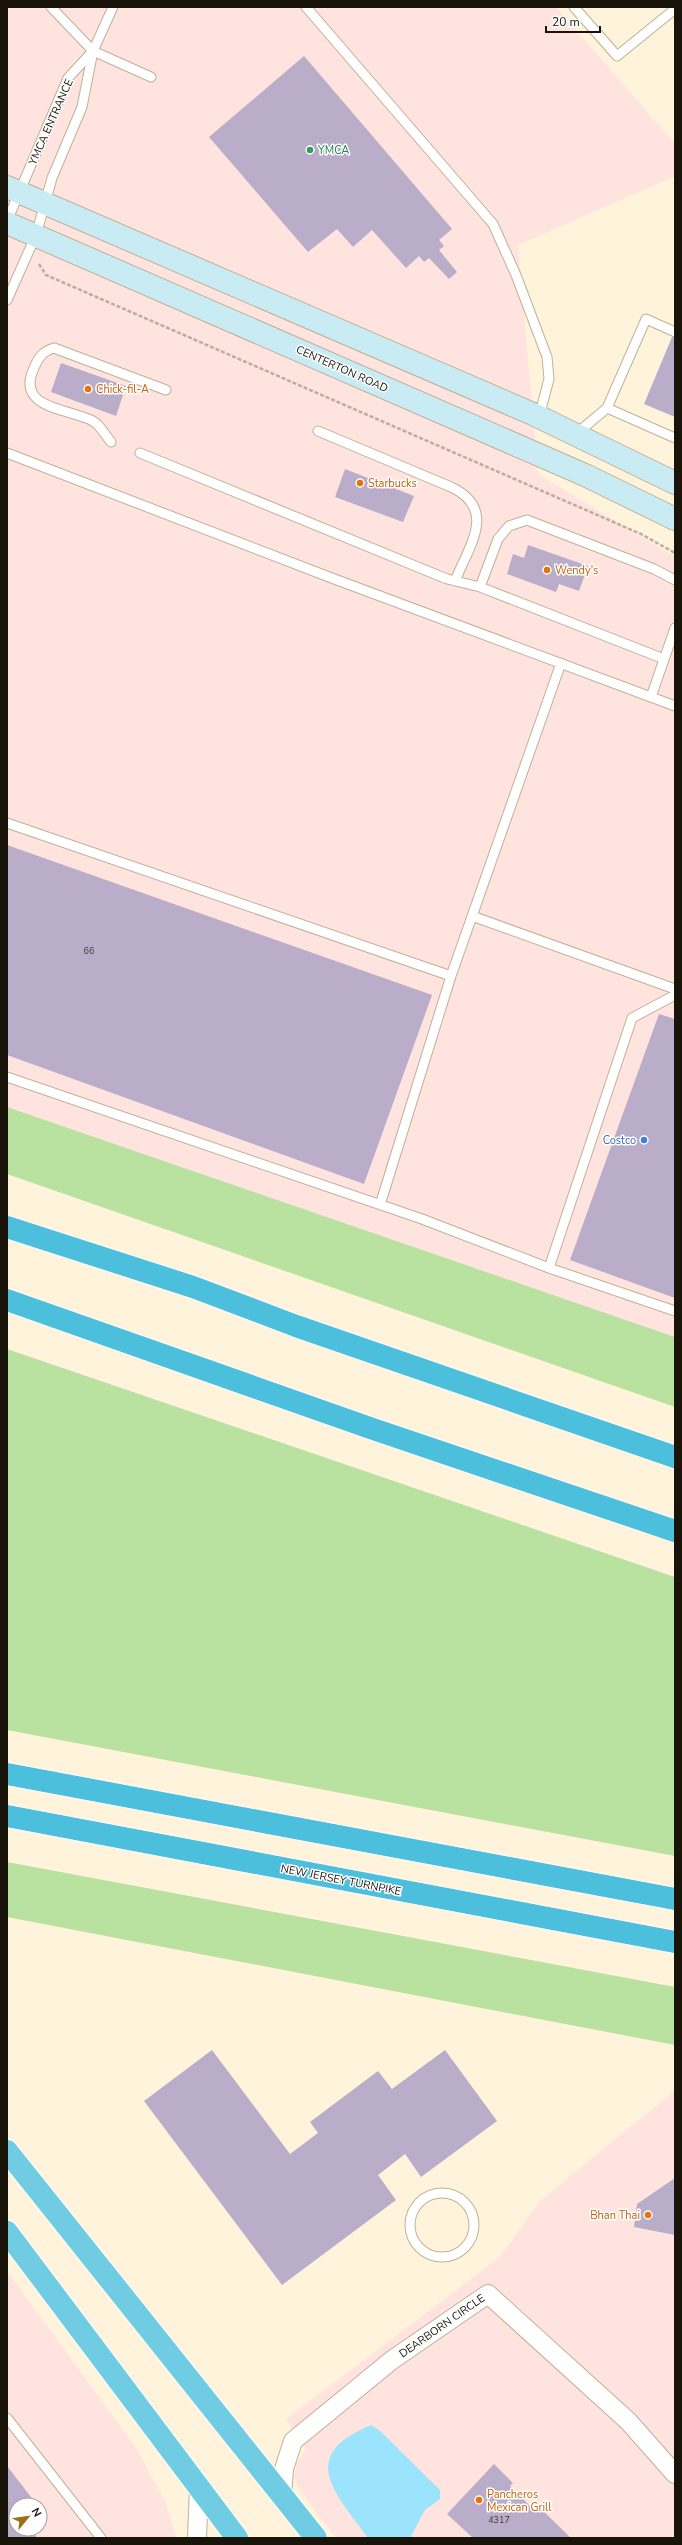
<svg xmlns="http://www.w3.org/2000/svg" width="682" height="2545" font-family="'Nunito Sans',sans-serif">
<rect width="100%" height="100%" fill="#fff3db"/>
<!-- commercial -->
<path fill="#fee3de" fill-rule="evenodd" d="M7 7H556L675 144V176L518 245 538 474 675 557V1337L7 1107Z
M675 2090V2538H336L299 2489 294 2477 297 2463 306 2449 286 2419 500 2257 540 2201Z
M7 2271 136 2448 166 2503 176 2538H7ZM16 2505H40V2529H16Z"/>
<!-- green -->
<path fill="#b9e1a0" d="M7 1107 675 1337V1407L7 1174Z
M7 1349 675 1577V1856L7 1730Z
M7 1862 675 1987V2045L7 1917Z"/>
<!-- water -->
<path fill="#9ce3fe" d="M371 2425 379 2430 440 2490V2499L425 2510 410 2538H368C336 2493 296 2456 371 2425Z"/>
<!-- building -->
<path fill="#b9adca" d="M304 56 452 229 439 240 444 246 439 250 457 272 449 279 429 258 424 262 419 256 406 268 372 230 353 247 337 229 308 252 209 137Z
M672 337 675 338V417L644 404Z
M61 363 126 386 116 416 51 392Z
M345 469 414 496 403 522 335 497Z
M528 545 588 566 579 591 559 584 556 592 507 574 513 554 524 558Z
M7 845 432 995 364 1184 7 1055Z
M659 1014 675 1019V1298L570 1260Z
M212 2050 290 2154 318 2133 310 2122 378 2071 392 2089 445 2050 497 2121 421 2177 405 2154 378 2175 396 2200 282 2285 144 2101Z
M675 2178V2235L634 2227 637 2204Z
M494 2464 513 2483 510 2486 532 2508 536 2504 571 2538H473L447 2514Z
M7 2466 31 2497 32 2505H16V2529H35L36 2538H7Z"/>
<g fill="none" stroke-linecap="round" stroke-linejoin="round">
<defs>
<path id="service" d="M51 7 93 51 151 77
M306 7 493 224 516 275 547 357 549 379 539 417
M574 7 617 56 675 9
M7 221 68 78 93 51
M7 300 36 235 52 178 82 107 93 51 113 7
M675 332 646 319 607 408 675 438
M318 431 451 487C498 509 469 546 455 581
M576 434 607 408
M111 442C106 436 100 425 93 421 68 408 15 409 34 368 38 358 43 351 54 348L166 390
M7 453 337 580 675 706
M140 453 447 579 480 587 664 659
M480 587 498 539 509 526 527 520 654 569 675 580
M651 697 675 628
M7 823 451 976
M472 916 675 989
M7 1077 422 1219 549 1268 675 1311
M380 1205 451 976 561 663
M549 1268 632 1018 675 995
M410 2225a32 32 0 1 1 64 0a32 32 0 1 1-64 0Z
M7 2418 101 2538"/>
<path id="minor" d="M282 2496 284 2469 293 2441 392 2360 488 2294 628 2421 675 2474
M197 2538 199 2487"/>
<path id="secondary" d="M7 187 533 414 675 483
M7 223 585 475 675 519"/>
<path id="trunk" d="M7 2151 316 2538
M7 2232 237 2538"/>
<path id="motorway" d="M7 1227 193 1287 296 1326 675 1457
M7 1300 373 1429 675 1531
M7 1774 675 1899
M7 1816 675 1942"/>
</defs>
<!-- service casing -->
<use href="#service" stroke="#bfb195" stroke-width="11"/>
<!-- minor casing -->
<use href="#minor" stroke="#bfb195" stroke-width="20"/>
<!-- secondary casing -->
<use href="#secondary" stroke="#bfb195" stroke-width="24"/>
<!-- trunk casing -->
<use href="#trunk" stroke="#fff" stroke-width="24"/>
<!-- motorway casing -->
<use href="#motorway" stroke="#fff" stroke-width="24"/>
<!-- path -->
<path stroke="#b9b09c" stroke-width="2.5" stroke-dasharray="4 2" stroke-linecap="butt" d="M39 264 46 275 641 534 675 553"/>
<!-- service -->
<use href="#service" stroke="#fff" stroke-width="9"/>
<!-- minor -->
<use href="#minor" stroke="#fff" stroke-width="18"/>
<!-- secondary -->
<use href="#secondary" stroke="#c9ecf4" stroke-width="22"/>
<!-- trunk -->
<use href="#trunk" stroke="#6fcce3" stroke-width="22"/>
<!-- motorway -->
<use href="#motorway" stroke="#4bbfdc" stroke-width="22"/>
</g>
<!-- markers -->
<circle fill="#2e9e5b" stroke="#fff" stroke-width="1.5" cx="310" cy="150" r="4"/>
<g fill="#e8710a" stroke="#fff" stroke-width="1.5">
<circle cx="88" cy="389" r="4"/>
<circle cx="360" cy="483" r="4"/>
<circle cx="547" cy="570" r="4"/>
<circle cx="648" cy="2215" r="4"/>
<circle cx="479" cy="2500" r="4"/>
</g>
<circle fill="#3f7fe0" stroke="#fff" stroke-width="1.5" cx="644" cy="1140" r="4"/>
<g text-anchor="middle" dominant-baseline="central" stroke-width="3" stroke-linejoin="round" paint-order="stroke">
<!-- number labels -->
<g font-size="9" fill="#413a3a">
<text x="89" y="951">66</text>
<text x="499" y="2520">4317</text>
</g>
<!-- street labels -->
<g font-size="11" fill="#19140a" stroke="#fff">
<text transform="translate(51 122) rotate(-66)">YMCA ENTRANCE</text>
<text transform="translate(342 369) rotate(24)">CENTERTON ROAD</text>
<text transform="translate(341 1880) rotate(11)">NEW JERSEY TURNPIKE</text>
<text transform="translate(442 2326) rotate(-35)">DEARBORN CIRCLE</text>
</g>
<!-- leisure labels -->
<g font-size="11" fill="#27864d" stroke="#fff" text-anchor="start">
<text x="318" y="150">YMCA</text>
</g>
<!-- food labels -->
<g font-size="11" fill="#c56008" stroke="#fff" text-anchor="start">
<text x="96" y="389">Chick-fil-A</text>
<text x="368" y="483">Starbucks</text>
<text x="555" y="570">Wendy's</text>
<text x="640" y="2215" text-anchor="end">Bhan Thai</text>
<text x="487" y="2494">Pancheros<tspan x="487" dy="13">Mexican Grill</tspan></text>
</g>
<!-- shop labels -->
<g font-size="11" fill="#366cbe" stroke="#fff" text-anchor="end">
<text x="636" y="1140">Costco</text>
</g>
</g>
<!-- border -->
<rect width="682" height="2545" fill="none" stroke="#19140a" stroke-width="16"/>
<!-- north arrow -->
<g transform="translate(28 2517) rotate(61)"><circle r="19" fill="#ffffff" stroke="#a3a19d"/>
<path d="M0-3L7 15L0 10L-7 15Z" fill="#9b701f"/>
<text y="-6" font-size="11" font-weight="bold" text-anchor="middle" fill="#19140a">N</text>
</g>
<!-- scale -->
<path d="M546 26v6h54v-6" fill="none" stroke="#19140a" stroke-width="2"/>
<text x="552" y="26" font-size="12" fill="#19140a" stroke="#ffffff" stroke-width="3" paint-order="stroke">20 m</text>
</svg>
